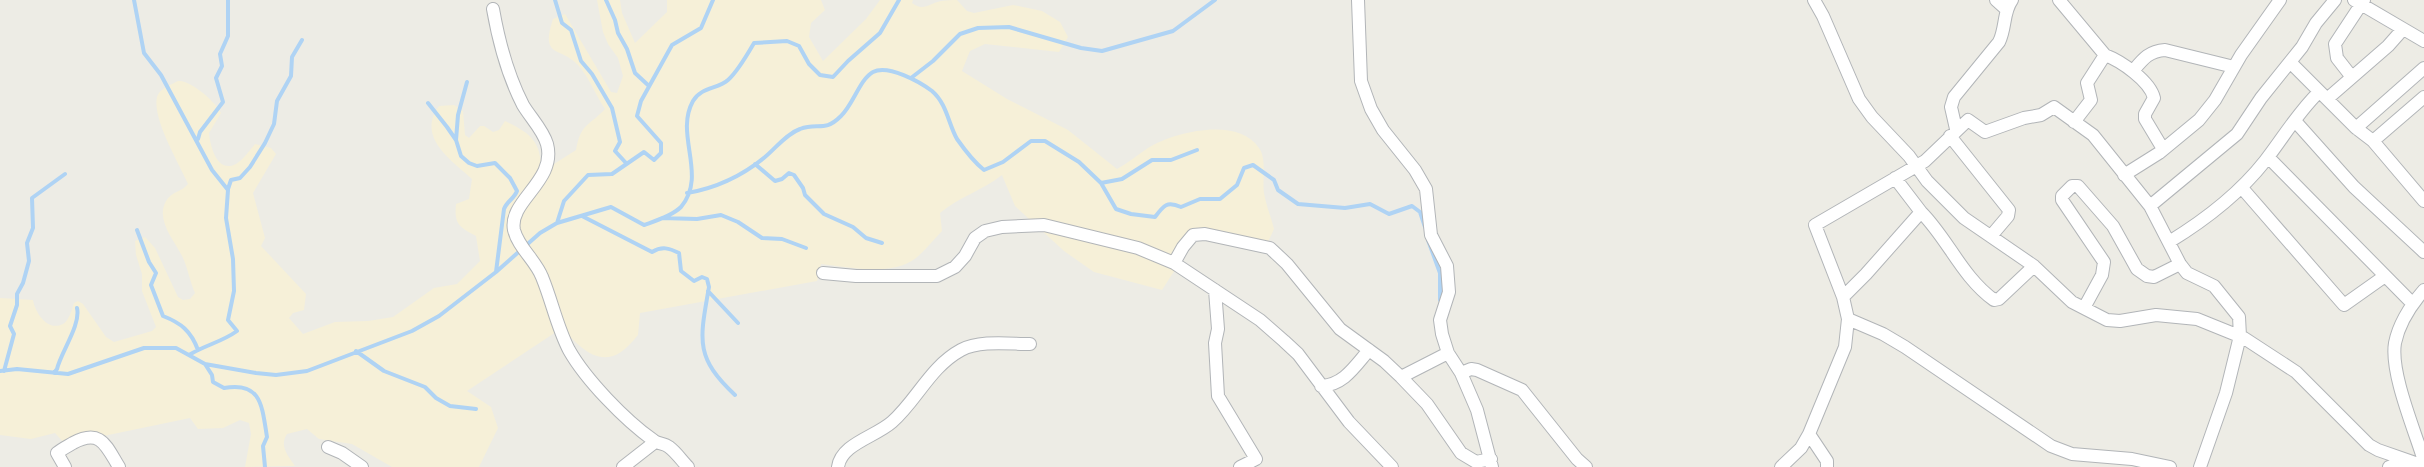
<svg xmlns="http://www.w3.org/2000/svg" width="2424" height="467" font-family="'Fira Sans',sans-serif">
<rect width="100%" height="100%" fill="#edece5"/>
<!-- sand -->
<path fill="#f6f0d8" d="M597 0H620L622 13 635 43 667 12V0H821L825 10 811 23 809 37 823 61 866 19 880 0H913L912 3C923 12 930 3 941 1 947 0 952 0 957 0L967 11 974 13 1013 5 1042 11 1060 22 1068 37 1059 52 985 44 970 51 962 71 1007 99 1068 130 1117 169C1128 163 1137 155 1148 148 1174 132 1238 116 1259 148 1267 159 1262 180 1264 193 1266 205 1271 217 1274 229L1268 242 1194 240 1162 290 1094 272 1064 251 1015 206 1002 175C982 191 960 196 940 213L942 231C934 239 926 250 916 258 891 277 850 267 821 264L817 281 640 313 638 335C633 341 627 348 621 352 597 368 577 344 562 328L467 391 491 407 498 428 479 467H392L352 444 319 439 307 429 287 434C279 446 288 456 295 466L245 467 251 434 249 423 240 420 223 428 198 429 190 418 65 444 55 433 31 439 0 435V298L33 300C35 312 47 332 63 324 69 321 72 309 74 303L78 301 83 304 106 337 114 342 152 331 156 327 142 291V274L136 255 135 241 145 237 155 248 178 297 183 300 190 299 195 293C190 282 188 269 183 258 175 241 155 220 166 201 172 191 182 192 188 184 179 163 152 119 157 97 159 91 164 88 170 85 173 84 175 82 178 81 190 79 217 103 221 113L209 133C210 143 215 168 230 166 240 165 249 151 255 144L271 148 276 154 253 193 265 238 261 246 306 294 304 310 293 313 289 318 303 334 335 322 368 321 393 317 434 288 457 284 480 261 476 236C459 227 454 224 456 204L469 199 472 179C451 160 416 137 439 106L454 105 463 111 465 135 469 138 480 126H484L493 132 499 130 505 121C530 133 541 141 541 169L551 166 576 150C581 123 588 127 605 109 596 96 589 77 578 65 560 46 540 59 553 19L565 14 611 92 617 93 623 76 618 58 608 44 603 32Z"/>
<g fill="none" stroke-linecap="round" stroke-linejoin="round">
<!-- stream -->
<path stroke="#afd3f4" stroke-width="4" d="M134 0 144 53 161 75 212 170 228 190 226 218 233 259 234 291 228 320 237 331C222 342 205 345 189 355
M555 0 562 23 571 30 581 61 592 74 612 108 620 142 615 151 626 163
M606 0 615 20 618 33 627 49 635 73 649 86
M911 78 933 61 960 34 978 28 1009 27 1081 48 1102 51 1173 31 1215 0
M428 103 447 127 456 140 461 156 469 163 477 166 495 163 510 178 517 191C514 199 507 201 504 209L496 272
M198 139 200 132 223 102 216 78 222 66 220 54 228 36V0
M456 140 458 115 467 82
M755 164 775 181 782 179 789 173 794 175 803 188 805 195 824 214 853 227 866 238 882 243
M1101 183 1122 179 1152 160H1171L1197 150
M228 189 231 180 240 178 250 167 265 143 274 124 277 101 291 76 292 57 302 40
M687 193C716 188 742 176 765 157 776 148 786 134 800 129 818 122 824 133 841 116 853 105 860 79 873 72 888 64 920 82 932 91 947 104 948 123 957 139 964 149 974 162 984 170L1003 162 1031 141H1045L1079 162 1101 183 1116 209 1131 214 1155 217C1164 205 1167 201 1181 207L1200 199H1220L1237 185 1244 168 1253 165 1274 180 1278 190 1298 204 1345 208 1370 204 1389 214 1412 206 1420 212 1425 227
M582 216 652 252C662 246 669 248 679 253L681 271 694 281 702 277 707 279 709 287C700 339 694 357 735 395
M662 218 697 219 721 215 738 222 762 238 782 239 806 248
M557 223 564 201 588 175 612 174 644 152 654 160 661 153V143L637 116 641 101 672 45 701 28 713 0
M137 230 149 262 156 273 151 285 163 316C181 323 191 331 198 350
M1428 240 1440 273V300
M708 291 738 323
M356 351 384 371 425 387 436 398 450 406 476 409
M205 364 212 375 213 382 224 388C262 381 262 407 267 437L263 446 265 467
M0 371 17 369 68 374 144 348H176L205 364 256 373 276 375 307 371 412 331 439 316 496 272 540 233 557 223 611 207 644 225C655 221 672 216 681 207 708 175 674 135 693 101 701 87 718 89 728 80 738 71 747 55 754 43L787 41 799 46 809 64 820 75 833 77 848 61 880 33 899 0
M4 371 14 334 10 326 17 305V294L23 283 29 261 27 243 33 228 32 198 65 174
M54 373 57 369C61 352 81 325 77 308"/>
<defs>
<path id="minor" d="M1358 0 1361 81 1371 109 1383 130 1415 170 1426 189 1431 235 1447 266 1449 292 1440 320 1442 334 1448 353 1461 373 1477 410 1492 467
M1814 0 1823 16 1859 99 1872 117 1909 156 1927 181 1964 218 2034 266 2072 302 2107 320 2120 321 2156 315 2197 319 2244 338 2296 372 2369 445 2378 450 2424 466
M1996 0 2006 9
M2059 0 2105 55 2087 83 2091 100 2074 122
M2354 0 2424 41
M493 9C499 43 507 74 523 105 530 117 543 130 547 144 557 181 508 201 514 230 518 247 536 261 542 277 552 301 557 327 569 350 586 380 625 420 653 440 657 444 664 443 669 447 676 452 682 461 688 467
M2105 55C2121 61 2150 81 2154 98L2145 114V119L2163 149
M2290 62 2356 128 2373 141 2424 201
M2133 71C2143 59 2149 51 2165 50L2234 67
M2351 76 2337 58 2335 44 2364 0
M2327 99 2388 46 2403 29
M2295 121 2354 187 2424 252
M2356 128 2424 68
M1956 129 1951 107 1954 97 1999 42C2006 28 2003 12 2012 0
M1950 136 2009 210 2008 216 1991 236
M2373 141 2424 97
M2268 157 2412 303
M2124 175 2159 153 2199 120 2215 100 2241 55 2280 0
M2242 188 2344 305 2385 276
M2150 206 2237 134 2261 98 2302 47 2316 23 2335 0
M1921 212C1948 239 1962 277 1994 300L1999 299 2034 266
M2169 242C2205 220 2239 194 2265 161 2283 138 2298 112 2319 92
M1174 263 1183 247 1193 235 1205 234 1270 248 1287 264 1340 329 1384 361 1401 377 1448 353
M823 273 856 276H937L955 267 965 256 975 238 985 231 1002 227 1044 225 1138 248 1174 263 1260 320 1284 341 1298 354 1349 422 1392 467
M1215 290 1218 329 1215 343 1218 396 1256 459 1240 467
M2424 290C2411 305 2399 323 2395 343 2390 373 2415 431 2424 461
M1843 297 1815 225 1925 161 1968 120 1985 132 2024 118 2041 115 2054 107 2093 135 2150 206 2180 264 2187 273 2214 286 2239 317 2240 336 2226 393 2200 467
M2084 308 2102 275 2104 262 2062 200V196L2072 186H2078L2113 226 2137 269 2147 276 2154 277 2180 264
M1848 319 1883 334 1905 347 2051 446 2072 454 2132 459 2170 467
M1461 373 1471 369 1477 370 1522 390 1577 459 1586 467
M1401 377 1427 404 1461 453 1476 462 1491 459
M1321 386C1344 385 1355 366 1369 350
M1809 434 1827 461V467
M328 447 342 453 362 467
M65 467 57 453C62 449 68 446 73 443 101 428 106 446 119 467
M623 467 655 442
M838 467C841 444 875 437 892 422 917 400 930 367 961 350 980 340 1009 344 1030 344
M1781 467 1801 448 1809 434 1845 347 1848 319 1843 297 1866 274 1921 212 1895 178
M2389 467 2408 461"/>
</defs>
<!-- minor casing -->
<use href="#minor" stroke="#b2b5b8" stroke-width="14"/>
<!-- minor -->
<use href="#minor" stroke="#fff" stroke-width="12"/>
</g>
</svg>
